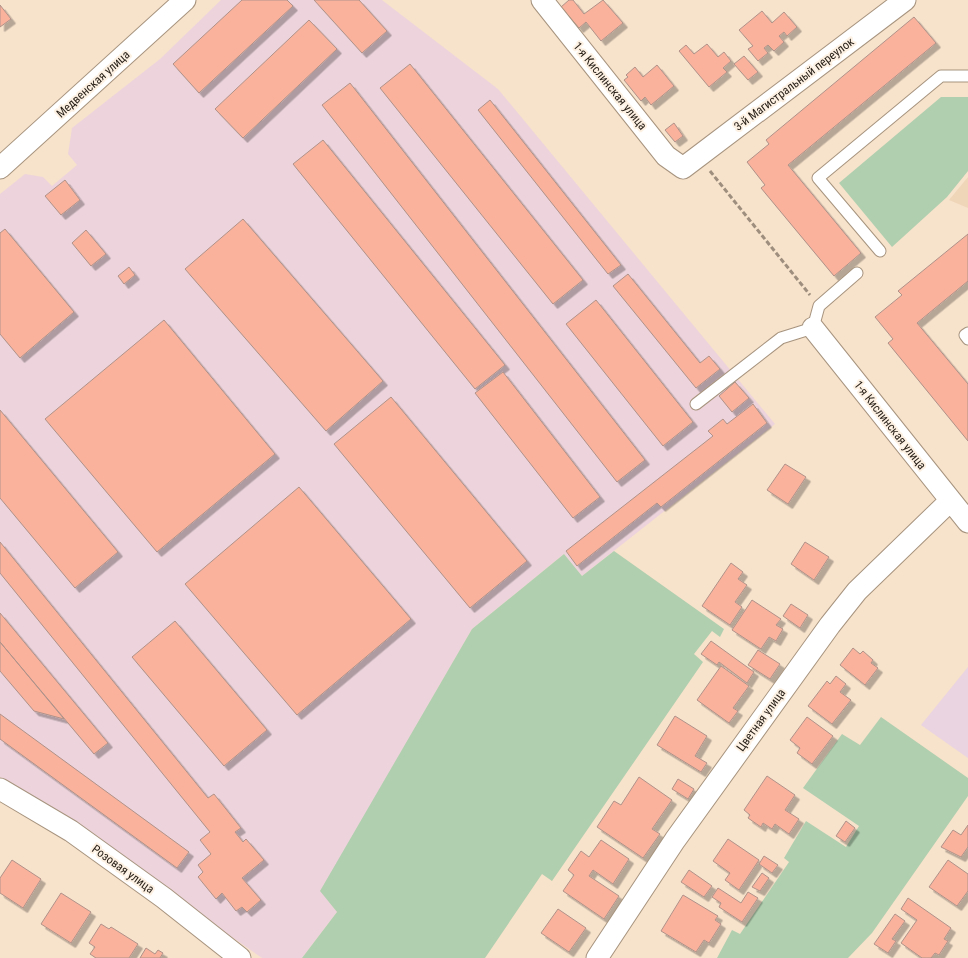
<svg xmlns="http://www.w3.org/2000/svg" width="968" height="958" font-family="'Roboto Condensed',sans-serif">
<defs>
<filter id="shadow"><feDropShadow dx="4.5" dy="4.5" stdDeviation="0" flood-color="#0004"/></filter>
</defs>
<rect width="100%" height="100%" fill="#f7e2cb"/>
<!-- commercial -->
<path fill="#ead4e2" d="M968 667V758L921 725Z"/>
<!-- industrial -->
<path fill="#edd4dc" d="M221 0H382L498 89 775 424 582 576 564 554 472 629 321 891 337 912 302 958H262L0 777V194L25 174 43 177 52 186 77 165 68 154 72 128 160 59Z"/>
<!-- built -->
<path fill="#f0d6b9" d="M968 177V208L949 200Z"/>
<!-- green -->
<path fill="#b0cfaf" d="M941 97H968V171L947 197 892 247 839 183Z
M614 551 724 629 720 637 712 631 694 654 703 662 552 881 542 874 485 958H302L337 912 320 891 472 629 564 554 582 576Z
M881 717 968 778V796L872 933 848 958H717L732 930 740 934 789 862 784 858 806 821 846 847 859 826 803 788 842 734 860 745Z"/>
<!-- building -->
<path fill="#fab29c" stroke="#b09289" filter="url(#shadow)" d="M242 0H287L293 6 199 93 173 64Z
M314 0H359L387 31 362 53Z
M569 0H573L584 14 603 0 623 23 601 41 586 22 579 28 561 7Z
M0 5 11 19 0 27Z
M762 11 772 23 784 12 797 27 787 36 784 32 779 36 784 42 774 51 768 45 764 48 768 53 758 61 748 49 753 46 739 30Z
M914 17 936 43 788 165 861 253 834 276 761 188 765 185 747 162 769 144 766 140Z
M309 20 337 49 243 138 215 109Z
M707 44 718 57 724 52 731 61 723 68 727 72 709 87 679 51 686 45 694 54Z
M744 56 758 72 748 80 734 64Z
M410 64 583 280 553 304 380 88Z
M657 65 674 86 651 105 645 97 641 101 624 80 628 77 626 75 635 67 643 77Z
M350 83 645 460 617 482 322 105Z
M490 100 621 265 608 274 478 110Z
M674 123 683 136 675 142 665 130Z
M323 140 505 365 475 389 293 164Z
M65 180 80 200 61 215 45 196Z
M243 219 383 381 326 431 185 269Z
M5 229 74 312 20 358 0 334V233Z
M86 230 106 254 91 266 72 243Z
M968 234V281L917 323 968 384V441L888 343 893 339 875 317 902 295 898 291Z
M129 267 135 275 124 284 118 276Z
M628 274 700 363 709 356 720 369 696 388 613 286Z
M596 300 693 422 663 446 566 324Z
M164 320 275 454 157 552 45 419Z
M503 372 600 497 573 518 475 393Z
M735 382 749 398 732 412 719 396Z
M391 397 527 561 470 608 334 444Z
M753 404 767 423 661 507 657 503 577 566 566 551 713 436 708 431 723 419 727 424Z
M0 410 118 552 75 588 0 498Z
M785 464 806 477 788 504 767 490Z
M299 487 411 619 297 715 185 584Z
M0 542 208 798 214 794 241 828 235 832 243 842 246 839 264 860 242 878 261 900 247 912 242 907 236 911 222 893 216 899 198 877 203 872 198 865 211 854 200 840 210 832 0 573Z
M805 542 829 557 814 580 791 564Z
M731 563 743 572 738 579 747 585 735 602 742 607 730 625 702 606Z
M752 600 781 619 776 625 783 629 776 641 769 637 761 649 732 630Z
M791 604 808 615 800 628 783 616Z
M0 613 108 743 94 754 0 642Z
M175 621 267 730 224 766 132 657Z
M711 641 754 672 747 683 719 662 717 665 701 654Z
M0 642 64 719 34 711 0 671Z
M853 648 860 654 863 651 873 660 871 663 878 668 865 685 840 665Z
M758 650 780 664 770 679 748 665Z
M721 666 749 686 733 708 738 711 729 723 697 700Z
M836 676 846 684 840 692 851 700 832 724 808 706 827 681 830 684Z
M0 714 189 852 177 868 0 739Z
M675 716 707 736 695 756 707 763 701 772 657 745Z
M807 717 833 736 812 764 797 753 800 748 790 740Z
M767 776 795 795 785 810 799 819 789 834 775 824 772 829 763 823 761 827 748 818 750 815 744 810Z
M639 777 672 800 652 829 660 834 643 858 597 827 614 801 621 805Z
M678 779 694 789 688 799 672 789Z
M846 821 855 828 845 842 836 836Z
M968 825V847L961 857 941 847 953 830 961 835Z
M728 839 759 860 739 890 725 880 730 873 713 861Z
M601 840 629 859 613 884 593 870 589 876 619 896 604 919 563 891 574 875 568 870 581 851 589 857Z
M764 856 778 865 772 873 759 864Z
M12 860 41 879 23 908 0 893V878Z
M948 860 968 874V891L957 906 929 887Z
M689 870 712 886 704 897 681 882Z
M762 873 769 878 760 891 752 887Z
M718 888 741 903 748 892 758 898 742 922 719 907 721 903 712 897Z
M61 893 91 912 71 943 41 924Z
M683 895 718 916 715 920 721 924 709 943 704 940 696 952 661 931Z
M908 898 951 928 944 939 948 941 939 955 935 953 931 958H922L901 943 917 920 901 909Z
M558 909 586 928 569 952 541 933Z
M895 914 905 921 892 939 896 941 888 953 874 944Z
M101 924 109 929 111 927 138 944 129 958H96L90 954 95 947 89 943Z
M146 948 155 954 158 950 163 953 160 958H140Z"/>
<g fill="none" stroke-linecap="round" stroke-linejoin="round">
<defs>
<path id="lane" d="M880 251 818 178 941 76H968
M968 333 965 335 968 339
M696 404 781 338 813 328 819 306 857 273"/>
<path id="street" d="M542 0 666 156 683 168 905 0
M0 168 185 0
M813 328 968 522
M0 789 71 831 164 898 240 958
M597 958 675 840 830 625 857 591 950 501"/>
</defs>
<!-- lane casing -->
<use href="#lane" stroke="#a7947f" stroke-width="13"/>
<!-- street casing -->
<use href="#street" stroke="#a7947f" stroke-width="23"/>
<!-- path -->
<path stroke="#9d8e7d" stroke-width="3" stroke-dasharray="5 2.5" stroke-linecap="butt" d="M710 171 810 295"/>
<!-- lane -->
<use href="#lane" stroke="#fff" stroke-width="11"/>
<!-- street -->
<use href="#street" stroke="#fff" stroke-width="21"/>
</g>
<g text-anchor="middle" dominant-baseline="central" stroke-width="4" stroke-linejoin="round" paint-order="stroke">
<!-- street labels -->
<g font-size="12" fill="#251d15" stroke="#fdf1e3">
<text transform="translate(93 84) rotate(-42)">Медвенская улица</text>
<text transform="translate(794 84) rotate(-37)">3-й Магистральный переулок</text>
<text transform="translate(610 86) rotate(51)">1-я Кислинская улица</text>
<text transform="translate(890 425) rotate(52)">1-я Кислинская улица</text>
<text transform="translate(761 720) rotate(-54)">Цветная улица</text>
<text transform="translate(123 869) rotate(36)">Розовая улица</text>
</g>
</g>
</svg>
